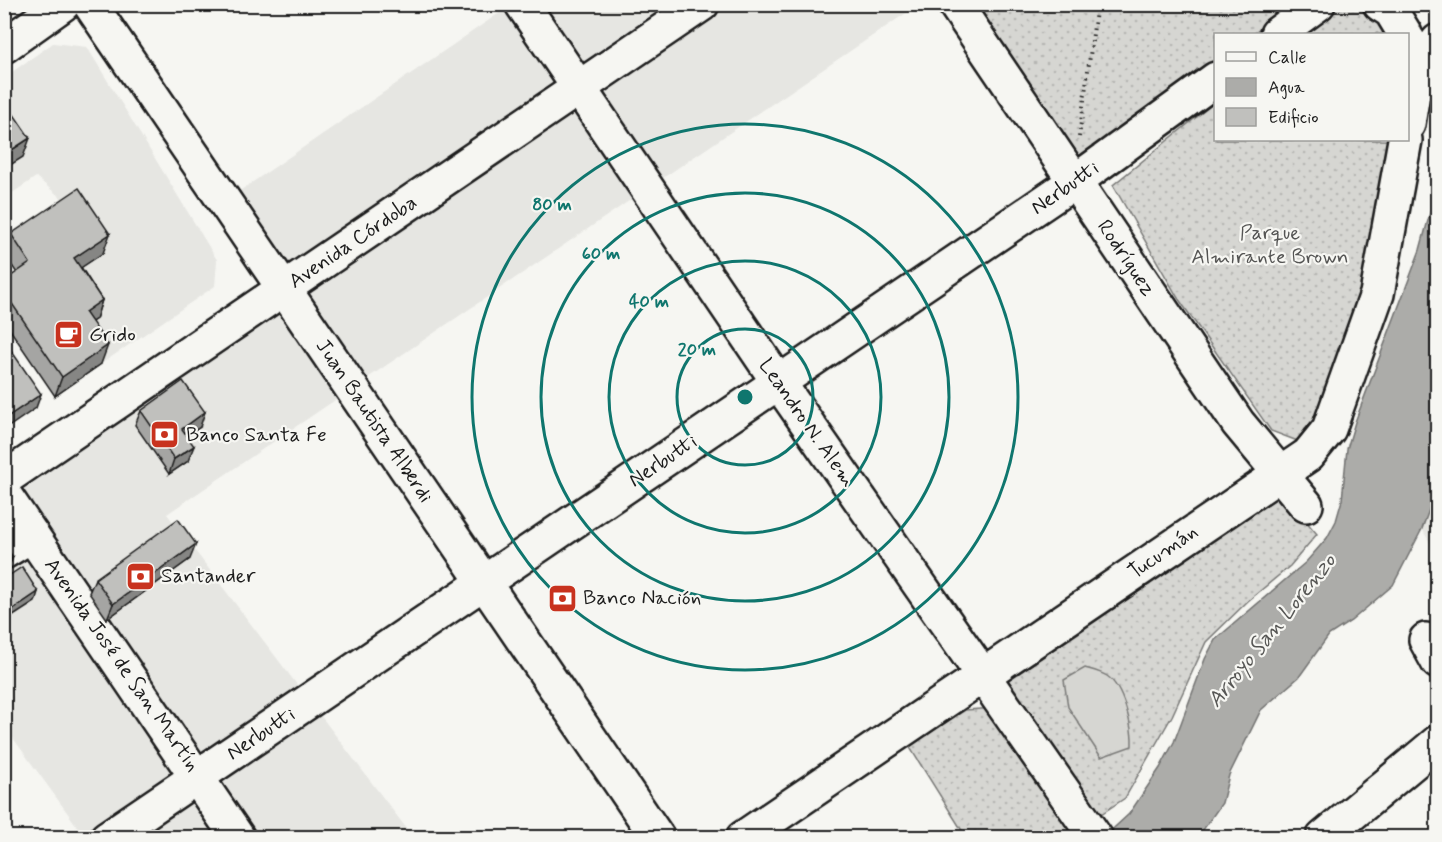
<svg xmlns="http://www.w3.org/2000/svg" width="1442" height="842" font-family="Mynerve,sans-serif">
<defs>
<pattern id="grass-dots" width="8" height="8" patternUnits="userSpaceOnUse" patternTransform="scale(1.5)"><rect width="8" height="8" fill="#d6d6d2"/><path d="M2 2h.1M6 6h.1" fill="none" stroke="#b7b7b4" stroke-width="1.8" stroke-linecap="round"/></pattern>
</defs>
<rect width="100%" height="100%" fill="#f6f6f2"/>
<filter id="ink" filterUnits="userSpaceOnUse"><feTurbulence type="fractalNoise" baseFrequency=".0167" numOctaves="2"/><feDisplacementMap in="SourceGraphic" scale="12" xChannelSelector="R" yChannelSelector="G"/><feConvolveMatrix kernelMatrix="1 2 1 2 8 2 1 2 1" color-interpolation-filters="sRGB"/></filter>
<g filter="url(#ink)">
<!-- built -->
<path fill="#e6e6e2" d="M511 5H918L167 514 413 837H85L5 727 4 479 284 289 225 201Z
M53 43 87 47 217 260 215 286 101 364 78 331 95 318 67 277 103 252 72 207 36 177 5 198V77Z
M1437 488V555L1422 529Z"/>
<!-- grass -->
<path fill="url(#grass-dots)" stroke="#797977" stroke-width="1.5" d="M1335 4C1367 5 1382 5 1399 34H1298Z
M970 5H1294L1253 34H1216L1215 62 1076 164Z
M1215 102 1216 140H1404L1328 414 1303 443 1271 431 1178 298 1113 185Z
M1275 485 1317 534 1290 566 1248 601 1206 642 1172 716 1125 798 1098 816 1000 683Z
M997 708 1087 837H966L909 746 965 710Z"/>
<!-- garden -->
<path fill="#d6d6d2" stroke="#797977" stroke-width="1.5" d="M1085 668C1092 670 1101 672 1107 676 1123 687 1133 727 1132 746L1101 757 1068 707 1064 680Z"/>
<!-- water -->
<path fill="#acaca9" stroke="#727271" stroke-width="1.5" d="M1437 187V488L1422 529 1393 585 1351 621 1329 635 1299 677 1261 710 1229 775 1222 803 1198 837 1103 838 1129 814 1160 768 1174 742 1205 659 1215 640 1306 562 1327 538 1336 521 1342 500 1347 449 1355 422 1420 250Z"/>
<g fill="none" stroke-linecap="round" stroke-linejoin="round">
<defs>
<path id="minor" d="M90 4 658 838
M522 4 779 383 1096 838
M955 4 1238 423 1306 505
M1380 4 1391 11 1405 34
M1277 34 1318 4
M1408 40 1417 68 1408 124
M4 46 63 4
M1417 68 1438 41
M4 552 32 535
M1426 640 1438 662
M107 838 1074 182 1216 79
M743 838 1308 455 1329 429 1377 294 1405 140
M1323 838 1438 742"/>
<path id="major" d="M4 479 702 4
M4 494 238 838"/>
</defs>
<!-- minor casing -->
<use href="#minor" stroke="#1c1c1c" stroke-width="38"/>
<!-- major casing -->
<use href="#major" stroke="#1c1c1c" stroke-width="38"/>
<!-- path -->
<path stroke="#1c1c1c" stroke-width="4" stroke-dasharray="1.5 4.5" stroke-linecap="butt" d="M1079 137 1097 4"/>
<!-- minor -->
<use href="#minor" stroke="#f6f6f2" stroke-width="33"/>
<!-- major -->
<use href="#major" stroke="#f6f6f2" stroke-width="33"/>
</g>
<!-- wall -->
<path fill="#a5a5a3" stroke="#1c1c1c" stroke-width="1.5" d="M11 234 103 253 81 267 102 300 96 319 91 322 101 364 55 396 4 321V281L17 273 4 254V250Z
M141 411 200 427 187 436 188 461 169 474 135 425Z
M190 559 107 619 89 593 95 579Z"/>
<!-- shaded-wall -->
<path fill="#868684" stroke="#1c1c1c" stroke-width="1.5" d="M30 138 23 157 4 169V155Z
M110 234 103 253 67 277 74 258Z
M102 300 96 319 78 331 85 312Z
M108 345 101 364 55 396 62 377Z
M41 394 36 408 4 430V419Z
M205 412 200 427 176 444 182 429Z
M194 446 188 461 169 474 174 459Z
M196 544 190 559 107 619 113 604Z
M13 557 11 562 4 567V563Z
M38 592 35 602 4 622V615Z"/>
<!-- building -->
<path fill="#c0c0bd" stroke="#1c1c1c" stroke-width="1.5" d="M4 100 30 138 4 155Z
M79 188 110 234 74 258 102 300 85 312 108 345 62 377 4 292V281L30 263 11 234Z
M4 340 41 394 4 419Z
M183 381 205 412 182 429 194 446 174 459 141 411Z
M178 519 196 544 113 604 95 579Z
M4 545 13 557 4 563Z
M22 567 38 592 4 615V579Z"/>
</g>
<!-- distance rings -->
<g fill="none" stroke="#0f766e" stroke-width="3">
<circle cx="745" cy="397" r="68"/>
<circle cx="745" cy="397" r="136"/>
<circle cx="745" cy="397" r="204"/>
<circle cx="745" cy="397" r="273"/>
</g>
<!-- icons -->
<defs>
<symbol id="cafe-square" viewBox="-11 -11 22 22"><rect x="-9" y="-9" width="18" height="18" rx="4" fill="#c8321e" stroke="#f6f6f2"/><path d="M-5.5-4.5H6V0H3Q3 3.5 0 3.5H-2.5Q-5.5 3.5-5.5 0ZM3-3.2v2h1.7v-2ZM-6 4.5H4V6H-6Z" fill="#fff"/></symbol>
<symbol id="bank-square" viewBox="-11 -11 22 22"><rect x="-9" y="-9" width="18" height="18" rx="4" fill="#c8321e" stroke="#f6f6f2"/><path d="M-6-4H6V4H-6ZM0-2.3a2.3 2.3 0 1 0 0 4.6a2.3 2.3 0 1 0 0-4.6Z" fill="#fff"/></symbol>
</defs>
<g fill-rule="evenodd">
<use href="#cafe-square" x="52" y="318" width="33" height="33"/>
<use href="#bank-square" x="148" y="418" width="33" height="33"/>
<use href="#bank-square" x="124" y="560" width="33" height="33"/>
<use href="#bank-square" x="546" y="582" width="33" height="33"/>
</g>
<g text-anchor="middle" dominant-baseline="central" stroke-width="4.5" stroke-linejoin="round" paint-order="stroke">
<!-- street labels -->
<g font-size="21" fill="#1c1c1c" stroke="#f6f6f2">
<text transform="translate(1065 188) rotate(-35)">Nerbutti</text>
<text transform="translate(353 242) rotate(-34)">Avenida Córdoba</text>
<text transform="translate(1126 258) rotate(56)">Rodríguez</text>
<text transform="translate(374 421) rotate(56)">Juan Bautista Alberdi</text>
<text transform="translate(807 423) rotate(55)">Leandro N. Alem</text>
<text transform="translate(663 461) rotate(-34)">Nerbutti</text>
<text transform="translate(1163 552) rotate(-35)">Tucumán</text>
<text transform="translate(122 665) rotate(55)">Avenida José de San Martín</text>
<text transform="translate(261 734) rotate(-34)">Nerbutti</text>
</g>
<!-- park labels -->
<g font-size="21" fill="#545453" stroke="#f6f6f2">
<text x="1270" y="233">Parque<tspan x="1270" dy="24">Almirante Brown</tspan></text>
</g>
<!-- poi labels -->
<g font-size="21" fill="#1c1c1c" stroke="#f6f6f2" text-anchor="start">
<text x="89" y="335">Grido</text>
<text x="186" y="435">Banco Santa Fe</text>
<text x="161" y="576">Santander</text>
<text x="583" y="598">Banco Nación</text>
</g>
<!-- water labels -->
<g font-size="22" font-style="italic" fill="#565654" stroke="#f6f6f2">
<text transform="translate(1272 631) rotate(-51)">Arroyo San Lorenzo</text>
</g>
</g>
<circle cx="745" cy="397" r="9" fill="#0f766e" stroke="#f6f6f2" stroke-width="3"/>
<g font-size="18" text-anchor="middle" font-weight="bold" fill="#0f766e" stroke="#f6f6f2" stroke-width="4.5" stroke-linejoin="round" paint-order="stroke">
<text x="552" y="210">80 m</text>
<text x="601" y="259">60 m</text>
<text x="649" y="307">40 m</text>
<text x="697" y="355">20 m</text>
</g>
<!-- margin -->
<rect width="1442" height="842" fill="none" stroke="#f6f6f2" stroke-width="24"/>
<rect x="12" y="12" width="1418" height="818" fill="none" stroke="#1c1c1c" stroke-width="2" filter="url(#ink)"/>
<!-- legend -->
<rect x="1214" y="33" width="195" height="108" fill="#f6f6f2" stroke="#9f9f9c" stroke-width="1.5"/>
<rect x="1226" y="52" width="30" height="9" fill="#f6f6f2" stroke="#9f9f9c" stroke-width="1.5"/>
<text x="1268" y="63" font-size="18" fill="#1c1c1c">Calle</text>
<rect x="1226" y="78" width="30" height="18" fill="#acaca9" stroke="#9f9f9c" stroke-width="1.5"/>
<text x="1268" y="93" font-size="18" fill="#1c1c1c">Agua</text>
<rect x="1226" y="108" width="30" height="18" fill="#c0c0bd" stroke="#9f9f9c" stroke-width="1.5"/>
<text x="1268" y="123" font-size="18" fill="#1c1c1c">Edificio</text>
</svg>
